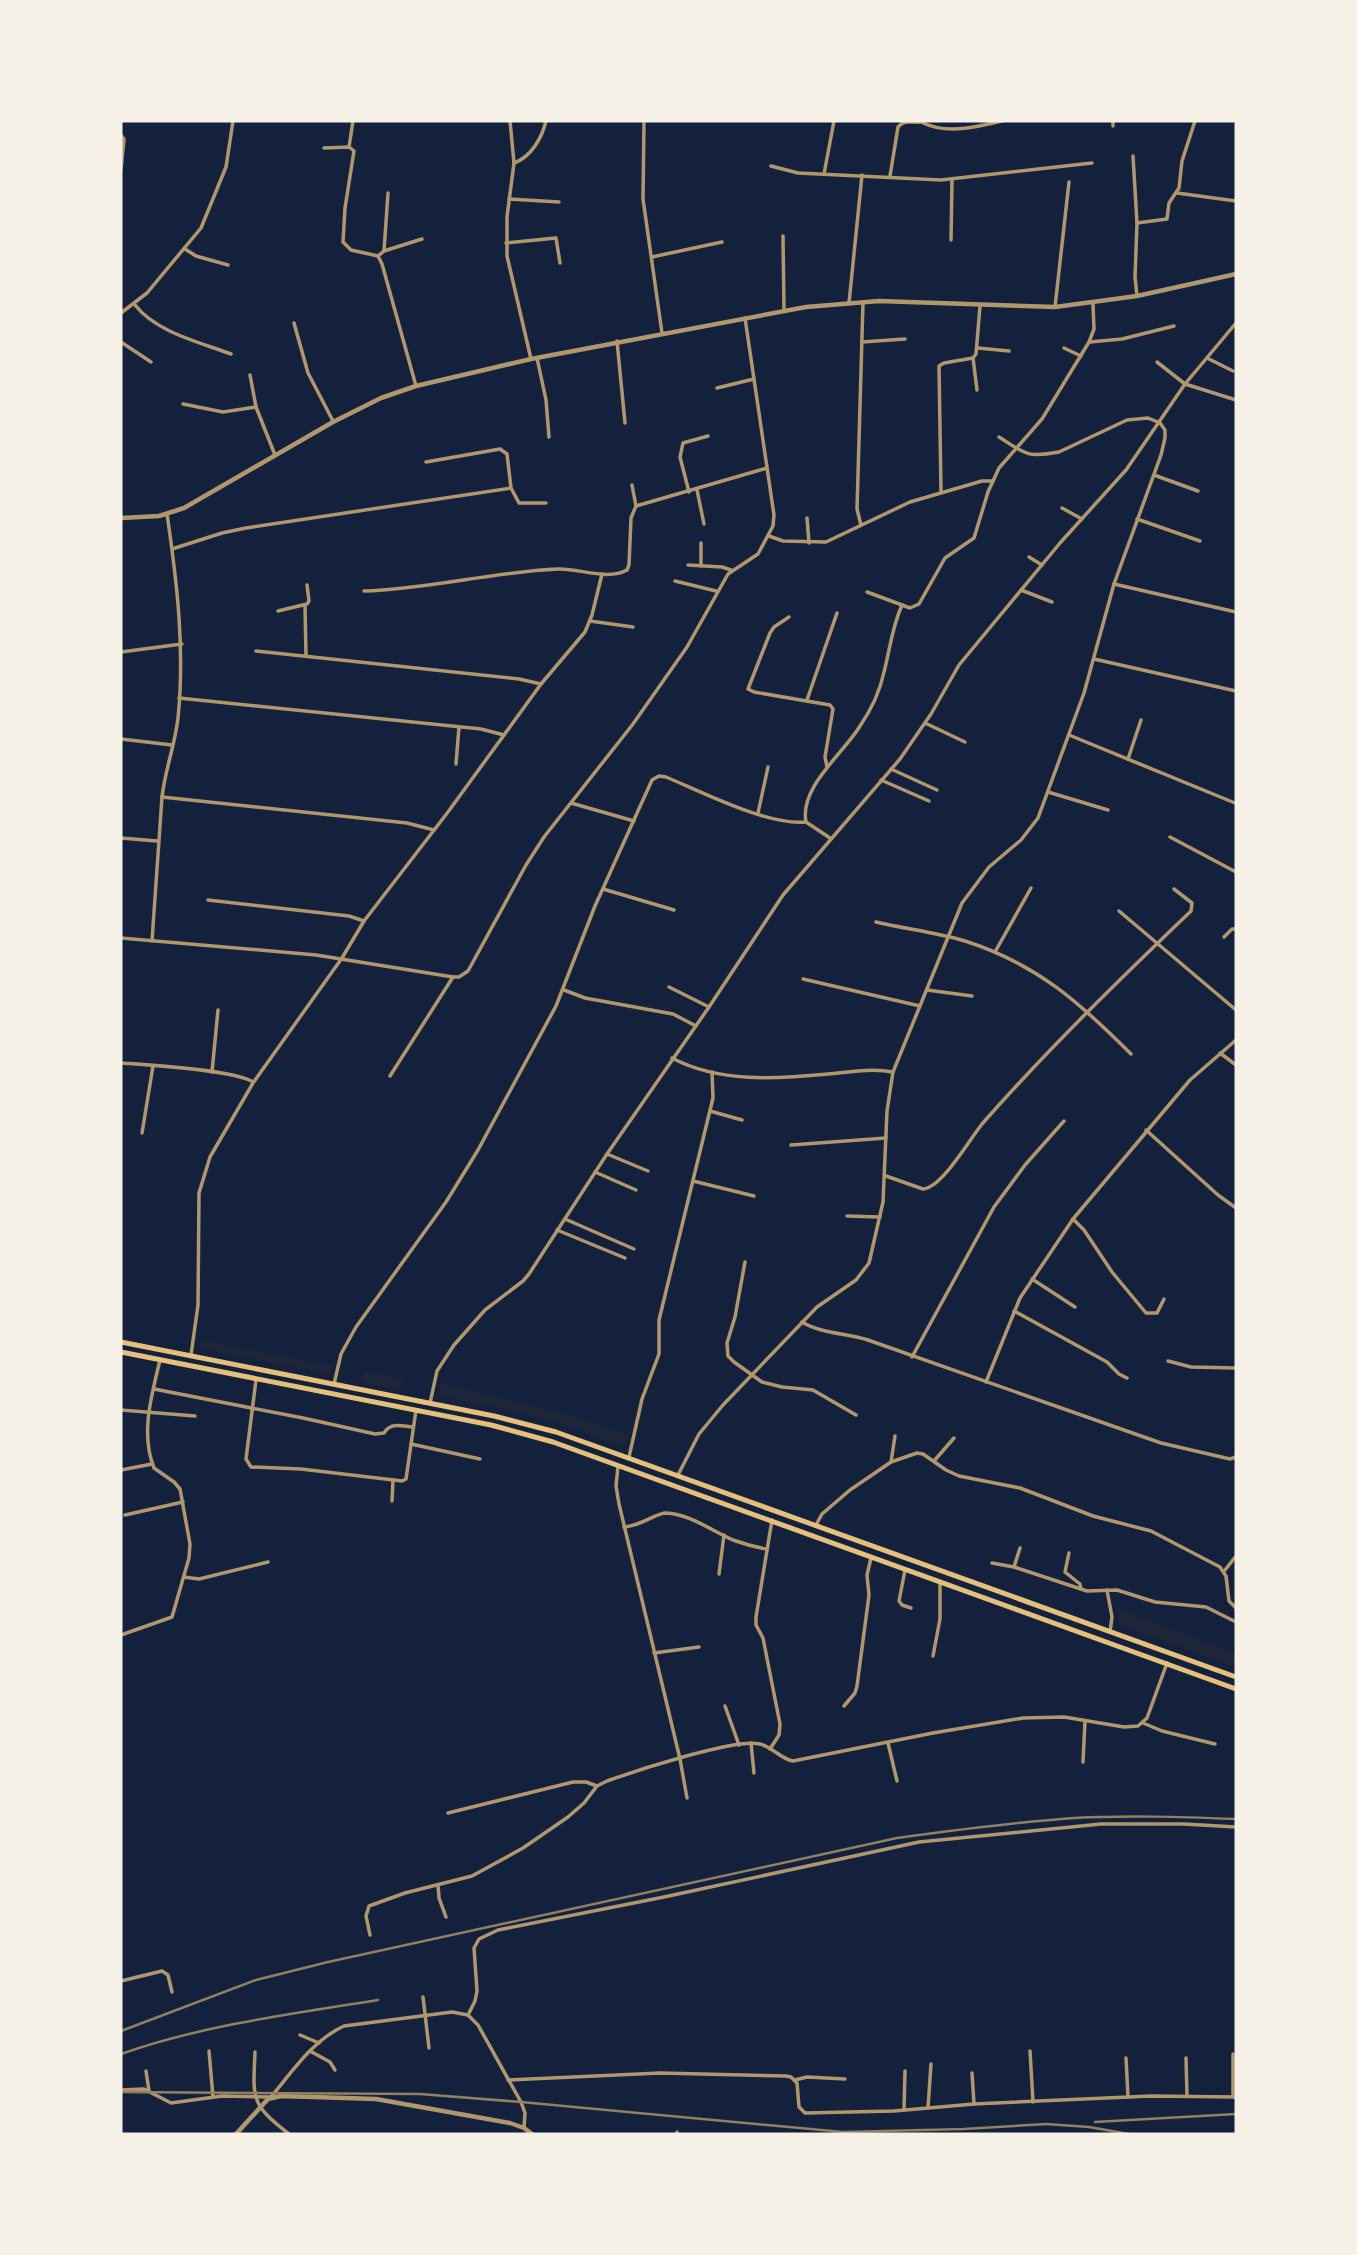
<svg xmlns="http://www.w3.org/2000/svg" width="1357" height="2255" font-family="Roboto,sans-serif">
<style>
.green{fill:#1d2539}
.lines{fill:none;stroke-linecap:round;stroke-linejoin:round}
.minor{stroke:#b1986c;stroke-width:3.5}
.tertiary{stroke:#b1986c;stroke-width:4.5}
.trunk{stroke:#e5c07b;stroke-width:5}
.rail{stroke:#918062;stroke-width:2.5}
</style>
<rect width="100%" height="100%" fill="#14213d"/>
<g class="green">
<path d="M199,1340l134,26 -3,8 -129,-25z"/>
<path d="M363,1372l41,7 -4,10 -37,-7z"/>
<path d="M439,1383l120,29 71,24 -6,11 -69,-25 -38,-10 -78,-16z"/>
<path d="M1116,1608l120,45v15l-116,-43z"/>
</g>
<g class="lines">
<g class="minor">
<path d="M510,121l4,42 -7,54v39l24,103"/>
<path d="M644,121l-1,78 19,134"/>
<path d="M1113,121v5"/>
<path d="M921,122c26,13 54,5 81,-1"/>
<path d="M121,135l3,4 -3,30"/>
<path d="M349,147l4,-26"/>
<path d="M324,148l25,-1 5,4 -9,57 -2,34 8,8 27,6 4,8 34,122"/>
<path d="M1133,156l4,67 -2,54 2,19"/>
<path d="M514,163c17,-6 28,-25 32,-42"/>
<path d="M771,166l27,7 143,7 151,-17"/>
<path d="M824,174l10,-53"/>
<path d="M890,176l8,-49c7,-8 13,-4 23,-5"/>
<path d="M1177,193l59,8"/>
<path d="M509,199l50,3"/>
<path d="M1137,223l30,-4 2,-16 10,-15 3,-27 13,-40"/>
<path d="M783,236l1,74"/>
<path d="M951,240l1,-60"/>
<path d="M506,243l50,-5 4,25"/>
<path d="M185,249l11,7 32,9"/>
<path d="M384,251l4,-58"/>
<path d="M378,256l6,-5 38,-12"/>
<path d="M652,257l70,-15"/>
<path d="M849,303l13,-128"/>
<path d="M135,305c21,27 64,37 96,49"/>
<path d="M1055,307l14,-125"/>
<path d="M121,313l26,-20 54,-65 25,-61 7,-46"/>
<path d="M294,323l14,50 25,48"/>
<path d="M617,341l8,82"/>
<path d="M121,342l30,20"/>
<path d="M862,342l43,-3"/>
<path d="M1090,342l32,-3 52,-13"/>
<path d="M978,348l31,3"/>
<path d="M1064,348l17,8"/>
<path d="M537,358l9,42 3,37"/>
<path d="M973,358l4,32"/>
<path d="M1207,358l26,13"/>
<path d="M1157,362l28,22 51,16"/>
<path d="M250,375l6,32"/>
<path d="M717,388l37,-9"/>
<path d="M183,404l40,8 33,-5 19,48"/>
<path d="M1154,475l44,16"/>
<path d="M632,485l4,21"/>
<path d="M511,488l8,15h27"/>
<path d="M697,490l7,34"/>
<path d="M689,492l-9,-35 3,-14 25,-7"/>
<path d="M941,492l-2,-126 5,-3 29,-5 3,-4 4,-48"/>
<path d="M1062,508l20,11"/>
<path d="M807,518l2,25"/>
<path d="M1137,519l63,22"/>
<path d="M861,525l-4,-16 6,-207"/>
<path d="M769,536l14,5 43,1 84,-40 72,-21h9"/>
<path d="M701,543v23"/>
<path d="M172,549l50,-16 24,-5 265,-40 -4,-34 -7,-5 -74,13"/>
<path d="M1029,557l13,8"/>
<path d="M688,565l34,2 9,3"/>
<path d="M675,581l41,10"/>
<path d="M1114,584l122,28"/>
<path d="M1021,590l31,12"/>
<path d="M364,591c65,-2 128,-19 194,-22 21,-1 49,12 69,1l2,-5 2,-47 5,-12 131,-38"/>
<path d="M867,592l35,13"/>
<path d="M305,605l1,51"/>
<path d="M278,611l29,-7 2,-3 -2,-16"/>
<path d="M789,617l-15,10 -4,6 -22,56 6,3 76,13 3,4 -8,48 2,10"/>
<path d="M590,621l43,6"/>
<path d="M256,651l263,28 22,5"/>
<path d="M121,652l61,-8"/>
<path d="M1094,659l142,32"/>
<path d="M179,698l302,31 23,6"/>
<path d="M807,700l30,-87"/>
<path d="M925,723l40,19"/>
<path d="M1069,735l166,68"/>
<path d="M121,739l51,6"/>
<path d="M1128,759l13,-39"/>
<path d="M456,764l3,-37"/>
<path d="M891,769l46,21"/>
<path d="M881,780l48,21"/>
<path d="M1048,792l60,18"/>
<path d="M162,797l245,26 27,7"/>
<path d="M571,803l63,18"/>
<path d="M758,813l10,-46"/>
<path d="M1170,837l66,35"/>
<path d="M121,838l36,3"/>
<path d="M830,838l-24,-16c-7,-35 38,-69 54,-96 11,-16 20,-35 24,-54 6,-23 8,-45 18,-67l8,3 9,-4 26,-46 29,-20 14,-46 11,-24 43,-49 47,-77 5,-13 -1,-25"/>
<path d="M603,889l71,21"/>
<path d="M208,900l141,16 15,5"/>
<path d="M1119,911l117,99"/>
<path d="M876,922c29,7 60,10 89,19 72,23 114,61 166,113"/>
<path d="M1224,937l8,-8h4"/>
<path d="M121,938l195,17 137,22"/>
<path d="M152,941l10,-144c3,-27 13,-52 16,-79 7,-69 -1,-136 -11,-204"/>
<path d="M995,952l36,-64"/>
<path d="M803,979l117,27"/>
<path d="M669,987l40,20"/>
<path d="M564,990l21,8 88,16 23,12"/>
<path d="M927,990l45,6"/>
<path d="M1220,1053l16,12"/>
<path d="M672,1058c47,25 105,21 156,16 21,-2 44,-6 65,-2"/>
<path d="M121,1063c27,2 113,7 132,19"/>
<path d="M212,1072l6,-62"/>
<path d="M390,1076l63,-99h6l9,-6 58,-106 18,-28 89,-113 54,-77 41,-73 30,-20 15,-28 1,-11 -29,-197"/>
<path d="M710,1111l32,9"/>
<path d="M1146,1130l72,65 18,13"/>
<path d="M142,1133l11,-67"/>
<path d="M791,1145l95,-7"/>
<path d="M607,1154l41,17"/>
<path d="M595,1172l41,18"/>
<path d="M886,1176l37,13c18,0 47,-50 59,-65 66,-75 137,-144 209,-213l1,-8 -18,-14"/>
<path d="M693,1181l61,15"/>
<path d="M847,1216l33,1"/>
<path d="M565,1219l69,30"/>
<path d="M1073,1219l11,11 28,42 34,41h11l7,-14"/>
<path d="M557,1230l68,28"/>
<path d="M745,1262l-10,55 -8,26 1,13 6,6 28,20 20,5 31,3 43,25"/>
<path d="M1032,1279l43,28"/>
<path d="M1014,1311l93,51 12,12 8,4"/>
<path d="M802,1322c20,12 45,11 66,18l293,103 69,16 6,-2"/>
<path d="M191,1355l7,-50 1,-112 11,-36 43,-74 89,-125 22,-37 84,-109 93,-128 44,-52 7,-17 10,-41"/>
<path d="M912,1357l82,-150 31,-42 39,-44"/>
<path d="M1168,1361l23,6 45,1"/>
<path d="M256,1380l-10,79 5,8 50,2 101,12 4,-2 10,-69"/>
<path d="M986,1382l34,-84 53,-79 117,-139 46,-40"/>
<path d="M334,1384l7,-30 15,-27 90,-125 32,-52 78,-144 39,-100 57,-126 7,-4 7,1c36,15 102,49 140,45"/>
<path d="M154,1389l149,29 72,16 9,-1c7,-11 17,-7 29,-6"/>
<path d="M430,1403l7,-32 17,-26 31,-35 38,-29 6,-7 78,-120 102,-147 74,-112 117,-136 31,-45 28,-49 101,-122 66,-73 59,-86 51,-61"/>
<path d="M121,1410l74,6"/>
<path d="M411,1444l69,15"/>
<path d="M629,1457l13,-58 17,-45v-34l54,-222 -1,-26"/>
<path d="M934,1461l20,-23"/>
<path d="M891,1462l4,-26"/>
<path d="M618,1466l-2,20 3,18 61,255 7,39"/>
<path d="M121,1470l31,-6"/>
<path d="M678,1475l21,-41 24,-29 94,-98 39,-27 13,-17 14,-61 4,-91 6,-39 69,-169 27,-36 32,-27 17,-22 46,-125 30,-109 47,-129 4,-17v-8l-5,-7 -12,-5 -21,2 -68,32c-33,6 -33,2 -60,-15"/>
<path d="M392,1501l1,-21"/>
<path d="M125,1515l58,-13"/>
<path d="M816,1525l6,-11 28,-24 41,-28 26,-9 6,1 23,16 13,6 61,12 73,28 58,15 69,36 6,9 3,25 7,7"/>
<path d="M624,1527c17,-1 32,-14 42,-14 24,1 46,18 67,27 11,4 22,7 33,9"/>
<path d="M1069,1553l-4,19 15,12 1,5"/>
<path d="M992,1563l22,4 73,24 30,-1 38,12 51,5 30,15"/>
<path d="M1014,1567l6,-19"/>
<path d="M905,1570l-6,31 3,4 9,3"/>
<path d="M1225,1570l11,-14"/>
<path d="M719,1574l5,-39"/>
<path d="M184,1577l15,2 69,-17"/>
<path d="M1107,1590l5,27 -2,15"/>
<path d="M121,1635l51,-18 17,-59 1,-14 -10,-55 -6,-7 -20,-14c-14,-35 -2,-74 6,-108"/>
<path d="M654,1653l45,-6"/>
<path d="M933,1656l7,-37v-37"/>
<path d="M725,1706l14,39"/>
<path d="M844,1706l11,-13 2,-7 12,-91 -2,-20 4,-17"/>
<path d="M1143,1723l19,8 53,13"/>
<path d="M751,1743l3,30"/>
<path d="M888,1743l9,38"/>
<path d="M770,1749l9,-14 1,-11 -17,-86 -7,-13v-8l16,-97"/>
<path d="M1083,1762l2,-41"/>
<path d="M448,1813l125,-31h13l11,4"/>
<path d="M438,1885l1,13 7,19"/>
<path d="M370,1935l-4,-19 3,-10 36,-13 67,-17 51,-28 45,-31 16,-14 13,-17 10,-5c28,-10 128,-43 153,-37 13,3 19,14 33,17l140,-28 90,-15 41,-1 60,10 14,-1 9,-8 20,-55"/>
<path d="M121,1981l41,-10 6,4 4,17"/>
<path d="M423,1997l6,51"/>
<path d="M468,2015l7,-14 2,-10 -3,-43 5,-9 19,-9 166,-33 255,-55 182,-18h83l52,3"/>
<path d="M468,2015l10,10 43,77 4,11 -1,15"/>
<path d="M300,2035l19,8"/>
<path d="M209,2051l4,46"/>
<path d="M310,2051l20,11 5,8"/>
<path d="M1030,2051l3,51"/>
<path d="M255,2052c-2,46 -5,52 34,82"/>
<path d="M1126,2058l2,39"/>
<path d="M1186,2058l1,38"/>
<path d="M146,2071l3,20"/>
<path d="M972,2073l2,31"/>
<path d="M508,2080l152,-7 126,3 5,1 6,6 2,24 6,6 89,-2 80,-7 177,-8 85,1"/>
<path d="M795,2080l12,-3 38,2"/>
<path d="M121,2090l23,-1 27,14 51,-7 49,1c21,-25 42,-57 73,-71l108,-14 16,3"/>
<path d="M1233,2097v-43"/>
<path d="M928,2108l3,-44"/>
<path d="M904,2110l1,-39"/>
<path d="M677,2132v2"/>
</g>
<g class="tertiary">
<path d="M121,518l38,-2 25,-8 149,-86 48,-24 35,-12 115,-27 275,-52 73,-6 176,6 82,-11 99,-22"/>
<path d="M236,2134l32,-35 13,-3 95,3 134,24 14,5 8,6"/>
</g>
<g class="trunk">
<path d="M121,1342l373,74 62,16 680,245"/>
<path d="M121,1352l370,73 62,17 683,247"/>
</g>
<g class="rail">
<path d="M121,2031l135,-51 72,-18 569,-124c59,-8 118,-16 177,-20 54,-3 108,-1 162,1"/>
<path d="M121,2054c82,-29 171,-40 257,-54"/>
<path d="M121,2092l299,2 101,8 322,30 121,-3 82,-5 43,3 40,7"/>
<path d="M1095,2122l141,-8"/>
</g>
</g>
<rect width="1357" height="2255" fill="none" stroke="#f6f1e7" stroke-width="245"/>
</svg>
